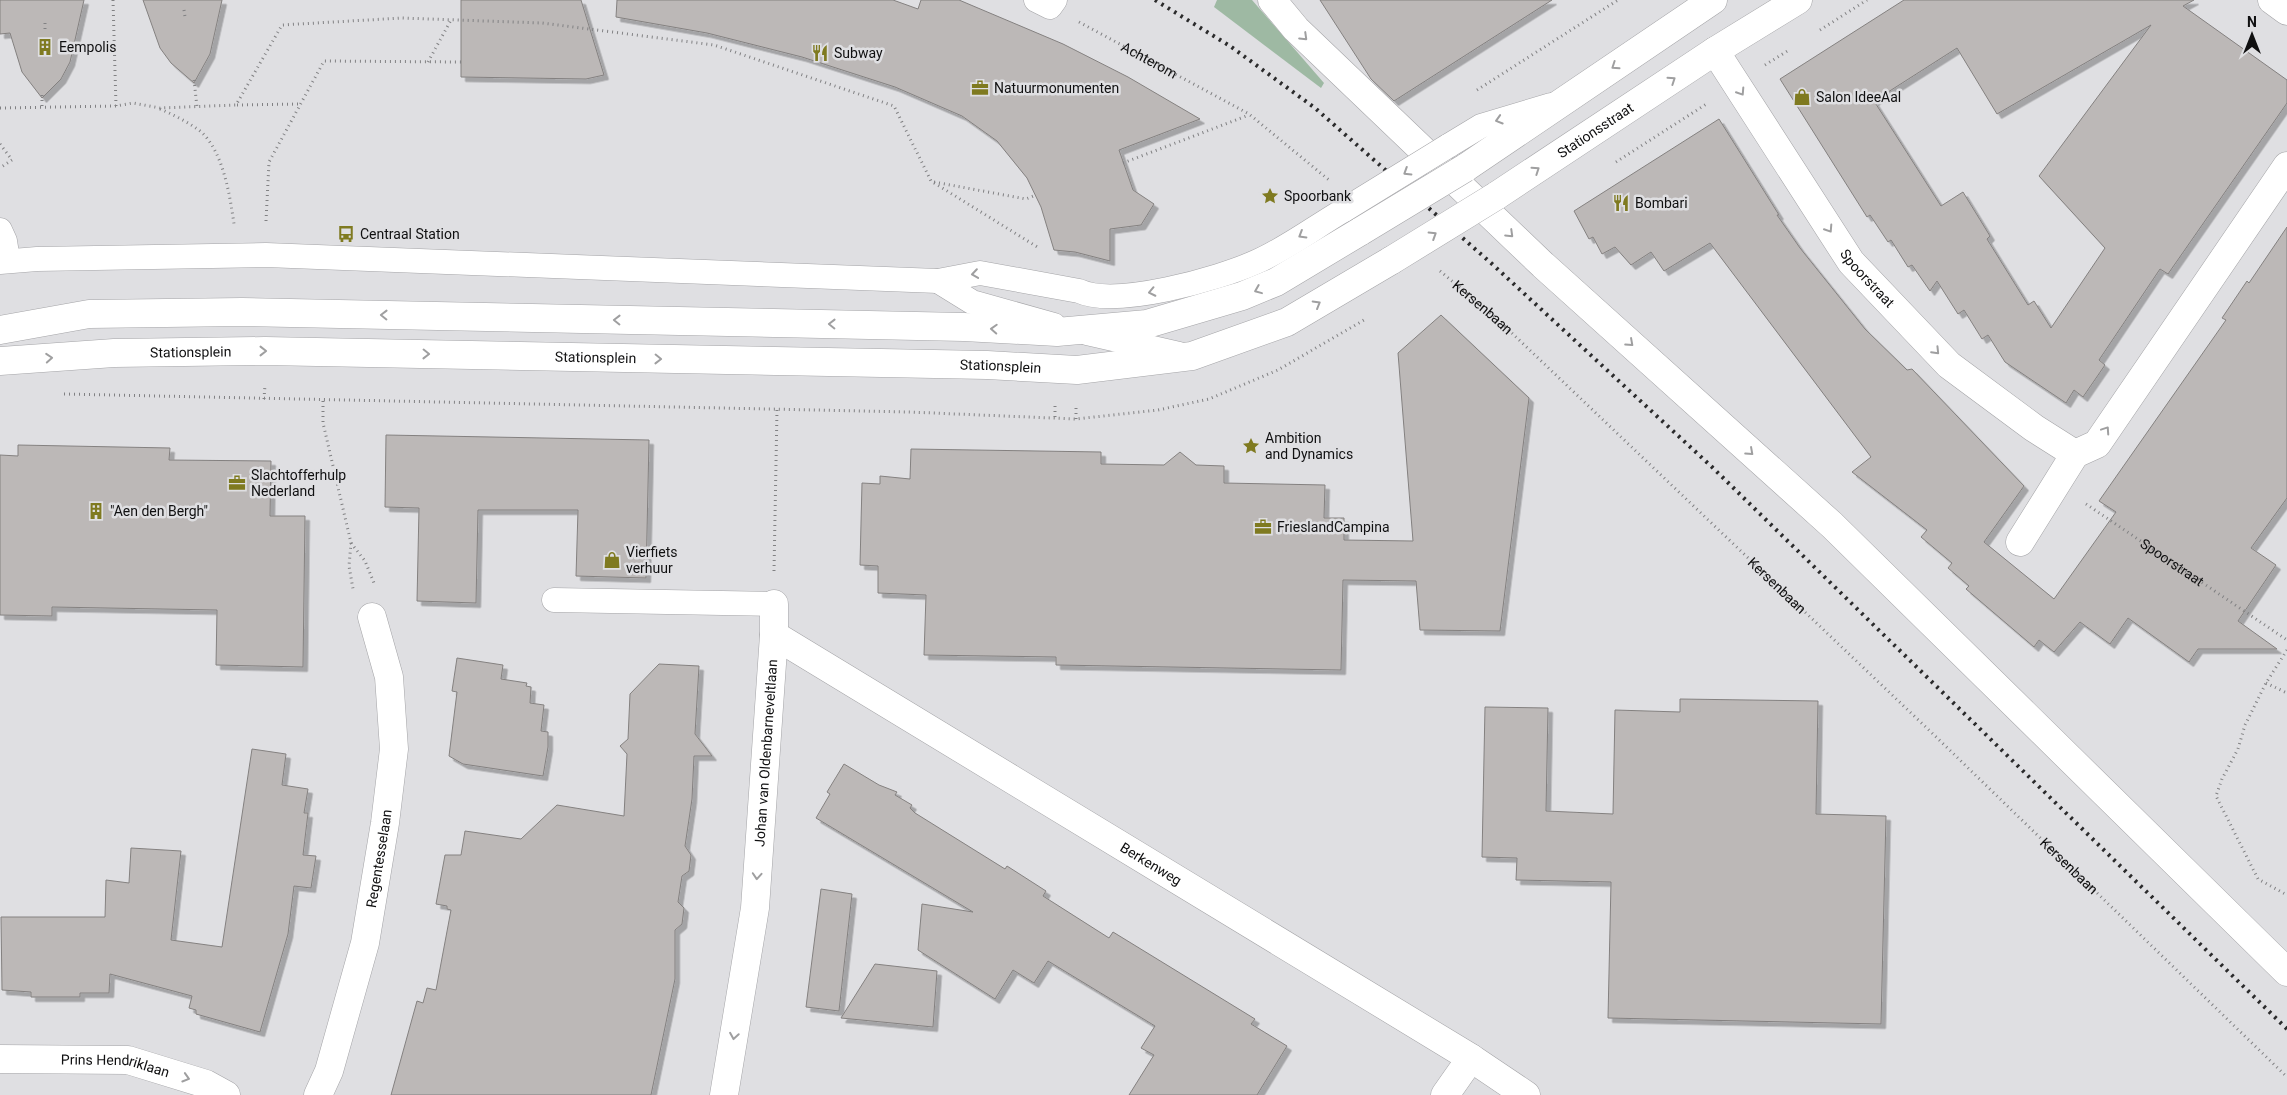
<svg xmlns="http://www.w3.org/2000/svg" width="2287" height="1095" font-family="Roboto,sans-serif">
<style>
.green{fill:#9eb9a3}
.building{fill:#bcb8b7;stroke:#848180;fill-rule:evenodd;filter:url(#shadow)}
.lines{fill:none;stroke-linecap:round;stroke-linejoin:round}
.lane-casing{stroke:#a4a4a7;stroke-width:25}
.street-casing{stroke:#a4a4a7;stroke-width:29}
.secondary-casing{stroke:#a4a4a7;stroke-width:29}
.path{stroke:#818183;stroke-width:3;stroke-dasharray:1 4;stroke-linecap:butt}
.lane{stroke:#fff;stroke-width:24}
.street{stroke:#fff;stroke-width:28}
.secondary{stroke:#fff;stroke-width:28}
.rail{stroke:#2a2a2b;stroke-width:4;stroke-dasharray:2.5 5;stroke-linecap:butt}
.lane-bridge-casing{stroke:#a4a4a7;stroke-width:25;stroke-linecap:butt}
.secondary-bridge-casing{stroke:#a4a4a7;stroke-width:29;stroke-linecap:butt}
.lane-bridge{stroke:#fff;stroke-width:24}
.secondary-bridge{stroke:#fff;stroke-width:28}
.oneway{stroke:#9f9fa0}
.labels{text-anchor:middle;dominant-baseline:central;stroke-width:5;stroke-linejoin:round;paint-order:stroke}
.poi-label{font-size:14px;fill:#101011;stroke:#dfdfe2;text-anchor:start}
.street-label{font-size:14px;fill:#101011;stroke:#dfdfe2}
</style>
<defs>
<filter id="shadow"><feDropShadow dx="4.5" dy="4.5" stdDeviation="0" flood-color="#0004"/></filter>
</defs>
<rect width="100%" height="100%" fill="#dfdfe2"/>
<path class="green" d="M1217,0h35l72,83 -3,5 -107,-81z"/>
<g class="building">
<path d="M0,0h84l-14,62 -9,17 -19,19 -20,-26 -12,-39 -10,1z"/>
<path d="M143,0h79l-12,54 -16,29 -23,-20 -11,-15z"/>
<path d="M461,0h120l23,75 -18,4 -125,-2z"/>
<path d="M617,0h276l25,9 3,-9h38l104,44 65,33 72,42 -81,31 14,40 21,14 -13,21 -31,4v32l-35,-9 -21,-2 -13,-43 -14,-29 -30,-37 -35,-25 -67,-29 -93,-30 -95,-24 -91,-16z"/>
<path d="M1320,0h232l-158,101 -23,-22z"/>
<path d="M1904,0h290l-11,6 104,74v23l-119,171 -8,-5 -61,91 6,5 -22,32 -9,-7 -8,13 -61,-41 -17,-27 -6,4 -18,-29 -6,4 -21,-33 -7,10 -18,-26 -4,2 -17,-27 -3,2 -18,-27 -3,2 -87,-138zM2151,25l-112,151 66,72 -54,80 -17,-27 -6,4 -41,-66 3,-3 -27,-44 -22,14 -67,-105 83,-53 40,66z"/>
<path d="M1719,119l60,96h-2l23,33 65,81 42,41 5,-1 112,117 -40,56 70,57 62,-87 -17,-11 127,-181 -4,-2 25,-37 2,2 38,-56v271l-36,50 25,17 -38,56 39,28h-79l-9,13 -61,-44 -18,26 -30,-22 -26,30 -15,-12 -5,7 -68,-58 3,-3 -21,-18 4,-5 -31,-26 6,-7 -75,-58 19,-15 -161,-214 -46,28 -13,-19 -20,13 -16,-18 -13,7 -9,-17 -4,2 -15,-28z"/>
<path d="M1441,315l88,83 -29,233 -80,-1 -4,-49 -73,-1 -2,90 -285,-5v-8l-132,-2 2,-60 -48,-2v-27l-18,-1 2,-82 18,1v-8l30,3 1,-30 190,3v12l63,1 16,-13 16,13 28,1v17l101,2 -1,33h20v22l69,1 -15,-188z"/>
<path d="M386,435l263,5 -3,138 -70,-2 2,-66h-100l-2,93 -59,-2 2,-93 -34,-1z"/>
<path d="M18,445l152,3 -1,12 102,1 -1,55h35l-2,151 -87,-2 1,-55 -165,-3v9l-52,-1v-160l18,1z"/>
<path d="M457,658l46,7 -2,14 26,4 -1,3 5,1 -1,16 14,2 -3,26 7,1v15l-5,29 -80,-12 -14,-8 8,-64 -5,-1z"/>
<path d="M659,664l40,2 -4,68 17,22h-18l-2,43 -7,47 6,9 -2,16 -7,5 -4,26 6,6 -2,16 -7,6v49l-24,116h-260l26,-94 6,2 4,-15 9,2 15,-80 -4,-1v-3l-11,-2 9,-49h16l4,-24 56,8 36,-34 67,11 3,-62 -7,-8 8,-7 2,-45z"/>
<path d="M1680,699l138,2 -2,113 70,2 -5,208 -273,-6 3,-136 -95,-2 1,-22 -35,-1 3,-150 63,1 -2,103 67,3 2,-104 65,2z"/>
<path d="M252,749l34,5 -4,31 26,4 -4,24h4l-5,42 13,1 -5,32 -17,-2 -6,48 -28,98 -64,-18v-4l-7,-2 3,-12 -82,-22 -1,19h-29v4h-49v-5l-29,-2 -1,-73h104l1,-37 23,3 2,-35 50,3 -10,89 51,7z"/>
<path d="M844,764l35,21 18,7 -2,3 17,10 -2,3 5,5 90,56 2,-3 39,25 -3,5 66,42 4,-6 142,87 -4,5 36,22 -30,49h-128l25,-40 -13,-7 14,-22 -107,-65 -14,22 -21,-13 -18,29 -77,-49 4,-46 51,8 -157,-94 14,-24 -3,-2z"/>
<path d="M821,889l31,5 -13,117 -33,-4z"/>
<path d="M875,964l62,7 -4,56 -92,-9z"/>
</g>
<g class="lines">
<g class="lane-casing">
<g id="lane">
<path d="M1036,0l14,7 5,-7"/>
<path d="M1448,146l33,-20 70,-21"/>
<path d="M0,230l5,11 3,19"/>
<path d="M0,262l37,-3 229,-4 672,26 42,-8 99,18c37,17 139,-12 177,-29 30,-13 59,-35 88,-52"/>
<path d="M938,281l34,21 82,23"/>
<path d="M1087,333l92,21"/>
<path d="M554,600l220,4"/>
</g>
</g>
<g class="street-casing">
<g id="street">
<path id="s4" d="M1715,51l136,211 98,103 85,63 41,26 22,-10 190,-278"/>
<path d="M2020,542l55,-88"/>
<path id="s5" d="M774,635l697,423 55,37"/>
<path id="s6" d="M0,1059l128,1 78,24 20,11"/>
<path id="s7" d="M318,1095l11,-24 36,-128 20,-120 9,-74 -5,-72 -17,-60"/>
<path id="s8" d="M724,1095l31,-187 19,-273v-31"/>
<path d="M1445,1095l26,-37"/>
</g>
</g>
<g class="secondary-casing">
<g id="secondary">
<path d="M1272,0l24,29 247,236 289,260 455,447"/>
<path d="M2272,0l15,11"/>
<path d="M1465,168l248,-168"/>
<path id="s9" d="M1496,196l219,-145 83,-51"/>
<path d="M0,330l89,-16 153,-2 722,15 93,5 90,-8 95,-28 34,-14 85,-51"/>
<path id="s10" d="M0,361l114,-8 151,-2 722,14 90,5 115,-14 95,-34 105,-62"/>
</g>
</g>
<g class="path">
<path d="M113,0l3,106"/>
<path d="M184,10l1,7"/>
<path id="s1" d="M1079,22l170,92 80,66"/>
<path d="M45,29v-10"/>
<path d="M1820,30l47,-30"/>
<path d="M428,62l23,-42"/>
<path d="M1765,65l24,-15"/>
<path d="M194,80l3,27"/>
<path d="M1477,90l141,-90"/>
<path d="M42,95v13"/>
<path d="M237,105l63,-1"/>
<path d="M0,108l116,-2 17,-3 27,5 76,-3 46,-80 120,-7 140,5 172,22 180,61 37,75 108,67"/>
<path d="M160,109c14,6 28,13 40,22 23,19 30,65 34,93"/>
<path d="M0,144l12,16 -12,8"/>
<path d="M1616,162l92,-59"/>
<path d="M1123,163l126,-48"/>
<path d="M934,182l92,17 10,-4"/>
<path d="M266,221l3,-59 55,-101 137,1"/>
<path id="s2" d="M1440,271l55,46 436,415 356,345"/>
<path d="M64,394l845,18 167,7 82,-9 51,-11 69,-29 86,-50"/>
<path d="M264,399l1,-14"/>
<path d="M323,401v22l28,120 -2,23 4,23"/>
<path d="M1055,417v-13"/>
<path d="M1076,419v-15"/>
<path id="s3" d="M2086,504l201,136"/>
<path d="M351,543l14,18 9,22"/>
<path d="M774,571l3,-162"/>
<path d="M2287,650l-21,33 -21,42 -7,24 -16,30 -6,17 42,83 29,16"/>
<path d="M2266,683l21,10"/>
</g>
<use href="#lane" class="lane"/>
<use href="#street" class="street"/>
<use href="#secondary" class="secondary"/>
<path class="rail" d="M1155,0l75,46 85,62 176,155 221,204 575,562"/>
<g class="lane-bridge-casing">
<path id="lane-bridge" d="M1344,210l104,-64"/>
</g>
<g class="secondary-bridge-casing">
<g id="secondary-bridge">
<path d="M1361,231l104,-63"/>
<path d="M1392,260l104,-64"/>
</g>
</g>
<use href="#lane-bridge" class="lane-bridge"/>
<use href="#secondary-bridge" class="secondary-bridge"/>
</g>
<defs><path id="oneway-chevron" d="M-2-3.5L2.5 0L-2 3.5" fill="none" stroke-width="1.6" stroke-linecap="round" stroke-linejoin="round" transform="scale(1.25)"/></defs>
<g class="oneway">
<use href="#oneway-chevron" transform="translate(1304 37) rotate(44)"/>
<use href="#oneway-chevron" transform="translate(1615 66) rotate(146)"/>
<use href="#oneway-chevron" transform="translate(1672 80) rotate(-34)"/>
<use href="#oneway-chevron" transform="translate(1741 92) rotate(57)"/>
<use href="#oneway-chevron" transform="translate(1499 120) rotate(163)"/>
<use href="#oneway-chevron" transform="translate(1536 170) rotate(-34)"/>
<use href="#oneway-chevron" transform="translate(1407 172) rotate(148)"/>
<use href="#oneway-chevron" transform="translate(1829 229) rotate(57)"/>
<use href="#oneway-chevron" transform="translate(1510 234) rotate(44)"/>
<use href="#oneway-chevron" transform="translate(1302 235) rotate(149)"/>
<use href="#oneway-chevron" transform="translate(1433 235) rotate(-32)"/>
<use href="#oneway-chevron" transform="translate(975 274) rotate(172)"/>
<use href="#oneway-chevron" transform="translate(1258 290) rotate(158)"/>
<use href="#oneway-chevron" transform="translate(1152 292) rotate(168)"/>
<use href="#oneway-chevron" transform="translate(1317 304) rotate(-30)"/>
<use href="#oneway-chevron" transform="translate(384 315) rotate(-179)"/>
<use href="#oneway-chevron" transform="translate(617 320) rotate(-179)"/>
<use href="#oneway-chevron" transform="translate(832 324) rotate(-179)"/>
<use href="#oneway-chevron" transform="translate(994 329) rotate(-177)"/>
<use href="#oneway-chevron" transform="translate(1630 343) rotate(42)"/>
<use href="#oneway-chevron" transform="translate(263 351)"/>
<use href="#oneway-chevron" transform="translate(1936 351) rotate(46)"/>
<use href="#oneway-chevron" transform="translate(426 354) rotate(1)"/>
<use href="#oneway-chevron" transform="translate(49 358) rotate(-4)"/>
<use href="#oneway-chevron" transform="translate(658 359) rotate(1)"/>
<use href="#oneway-chevron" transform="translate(2106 430) rotate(-56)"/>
<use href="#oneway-chevron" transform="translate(1750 452) rotate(42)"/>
<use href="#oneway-chevron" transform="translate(757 876) rotate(94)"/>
<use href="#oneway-chevron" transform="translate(734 1036) rotate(99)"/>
<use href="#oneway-chevron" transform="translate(186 1078) rotate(17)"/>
</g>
<defs>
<g id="building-bare" transform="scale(1.35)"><path d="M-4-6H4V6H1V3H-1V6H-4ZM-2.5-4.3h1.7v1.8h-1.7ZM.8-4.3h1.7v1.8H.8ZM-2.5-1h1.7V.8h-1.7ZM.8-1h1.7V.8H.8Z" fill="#7f7a20" stroke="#dfdfe2" stroke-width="2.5" paint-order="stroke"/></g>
<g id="restaurant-bare" transform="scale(1.35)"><path d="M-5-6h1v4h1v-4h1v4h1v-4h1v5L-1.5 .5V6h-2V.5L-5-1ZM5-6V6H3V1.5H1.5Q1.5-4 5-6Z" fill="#7f7a20" stroke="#dfdfe2" stroke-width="2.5" paint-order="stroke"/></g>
<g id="office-bare" transform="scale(1.35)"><path d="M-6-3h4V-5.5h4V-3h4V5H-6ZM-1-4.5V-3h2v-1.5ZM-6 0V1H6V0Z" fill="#7f7a20" stroke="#dfdfe2" stroke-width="2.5" paint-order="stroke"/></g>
<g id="shop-bare" transform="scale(1.35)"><path d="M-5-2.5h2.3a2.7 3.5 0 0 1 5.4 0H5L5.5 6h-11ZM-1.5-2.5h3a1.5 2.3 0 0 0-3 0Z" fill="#7f7a20" stroke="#dfdfe2" stroke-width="2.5" paint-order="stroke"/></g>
<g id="sight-bare" transform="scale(1.35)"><path d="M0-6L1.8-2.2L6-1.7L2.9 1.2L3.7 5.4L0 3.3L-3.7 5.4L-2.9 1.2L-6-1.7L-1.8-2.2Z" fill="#7f7a20" stroke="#dfdfe2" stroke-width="2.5" paint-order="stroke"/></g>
<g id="bus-bare" transform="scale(1.35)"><path d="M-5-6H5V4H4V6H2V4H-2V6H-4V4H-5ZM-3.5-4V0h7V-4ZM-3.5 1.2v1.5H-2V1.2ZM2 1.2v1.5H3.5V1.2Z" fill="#7f7a20" stroke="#dfdfe2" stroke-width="2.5" paint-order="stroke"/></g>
</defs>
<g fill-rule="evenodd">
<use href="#building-bare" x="45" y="47"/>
<use href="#restaurant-bare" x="820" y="53"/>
<use href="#office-bare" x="980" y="88"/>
<use href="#shop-bare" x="1802" y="97"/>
<use href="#sight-bare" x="1270" y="196"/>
<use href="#restaurant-bare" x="1621" y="203"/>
<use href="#bus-bare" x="346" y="234"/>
<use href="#sight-bare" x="1251" y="446"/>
<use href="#office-bare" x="237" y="483"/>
<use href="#building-bare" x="96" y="511"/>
<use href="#office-bare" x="1263" y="527"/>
<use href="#shop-bare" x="612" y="560"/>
</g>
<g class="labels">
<g class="poi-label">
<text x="59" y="47">Eempolis</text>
<text x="834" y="53">Subway</text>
<text x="994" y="88">Natuurmonumenten</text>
<text x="1816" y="97">Salon IdeeAal</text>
<text x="1284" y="196">Spoorbank</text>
<text x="1635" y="203">Bombari</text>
<text x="360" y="234">Centraal Station</text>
<text x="1265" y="438">Ambition<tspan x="1265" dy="16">and Dynamics</tspan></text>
<text x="251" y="475">Slachtofferhulp<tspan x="251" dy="16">Nederland</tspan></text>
<text x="110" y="511">"Aen den Bergh"</text>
<text x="1277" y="527">FrieslandCampina</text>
<text x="626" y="552">Vierfiets<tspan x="626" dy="16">verhuur</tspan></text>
</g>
<g class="street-label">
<text stroke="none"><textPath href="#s1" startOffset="80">Achterom</textPath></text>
<text stroke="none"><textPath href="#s9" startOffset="119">Stationsstraat</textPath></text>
<text stroke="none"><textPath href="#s4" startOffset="274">Spoorstraat</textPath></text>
<text stroke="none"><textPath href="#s2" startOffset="56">Kersenbaan</textPath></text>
<text stroke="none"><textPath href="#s10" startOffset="191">Stationsplein</textPath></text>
<text stroke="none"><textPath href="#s10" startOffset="596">Stationsplein</textPath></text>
<text stroke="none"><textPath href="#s10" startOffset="1001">Stationsplein</textPath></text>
<text stroke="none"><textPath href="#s3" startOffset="104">Spoorstraat</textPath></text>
<text stroke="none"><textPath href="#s2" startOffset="461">Kersenbaan</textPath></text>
<text stroke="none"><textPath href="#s8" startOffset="345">Johan van Oldenbarneveltlaan</textPath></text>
<text stroke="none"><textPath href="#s7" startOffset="245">Regentesselaan</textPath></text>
<text stroke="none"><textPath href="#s5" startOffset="441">Berkenweg</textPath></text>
<text stroke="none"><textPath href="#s2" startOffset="866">Kersenbaan</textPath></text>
<text stroke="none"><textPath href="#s6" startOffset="116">Prins Hendriklaan</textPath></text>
</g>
</g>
<g transform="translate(2252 35)" stroke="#dfdfe2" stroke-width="4" paint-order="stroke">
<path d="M0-4L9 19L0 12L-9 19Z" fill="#101011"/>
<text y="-8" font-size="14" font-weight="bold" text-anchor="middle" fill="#101011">N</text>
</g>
</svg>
